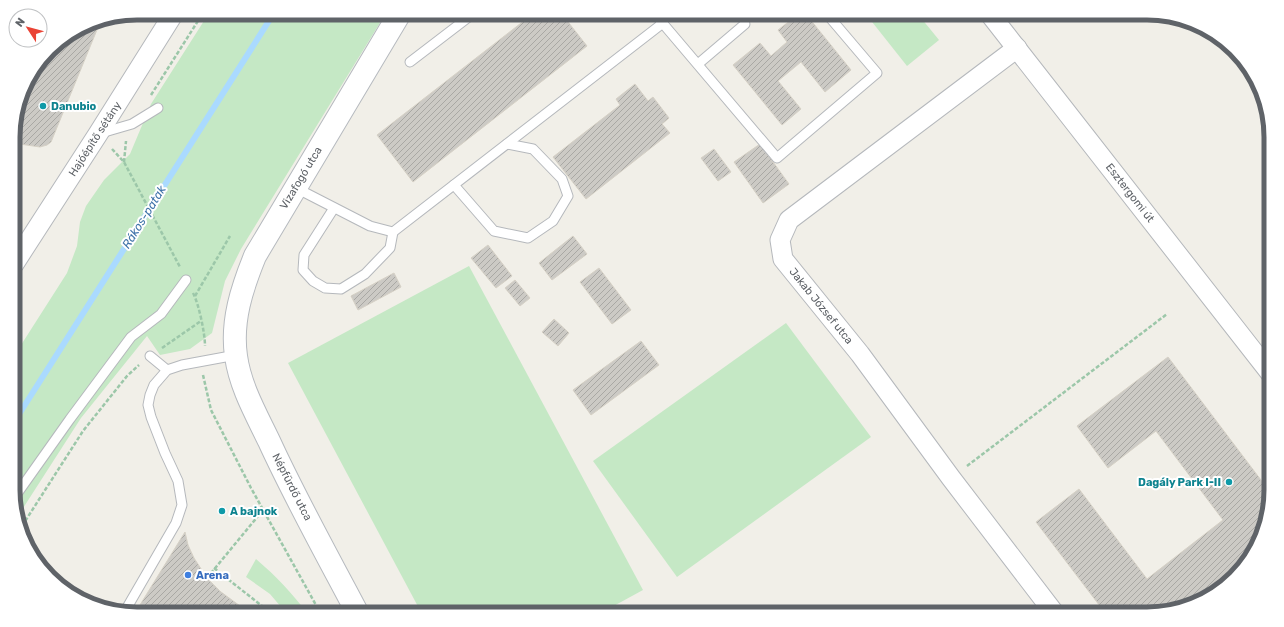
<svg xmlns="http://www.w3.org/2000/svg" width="1284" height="627" font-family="Rubik,sans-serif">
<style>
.green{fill:#c5e8c5}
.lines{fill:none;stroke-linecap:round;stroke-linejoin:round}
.stream{stroke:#aadaff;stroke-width:6}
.building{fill:url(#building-hatch);stroke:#d6d1c6}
.lane-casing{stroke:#b5b8bc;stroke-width:11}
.street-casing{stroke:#b5b8bc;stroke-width:21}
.secondary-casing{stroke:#b6babf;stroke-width:24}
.path{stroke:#9cc7a9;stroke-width:2.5;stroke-dasharray:4 2;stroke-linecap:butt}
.lane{stroke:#fff;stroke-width:9}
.street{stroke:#fff;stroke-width:19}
.secondary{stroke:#fff;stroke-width:22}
.culture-dot{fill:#0f9aa8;stroke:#fff;stroke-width:1.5}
.shop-dot{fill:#3f7fe0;stroke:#fff;stroke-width:1.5}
.labels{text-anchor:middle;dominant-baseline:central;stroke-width:4;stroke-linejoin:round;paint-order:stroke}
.culture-label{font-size:11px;font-weight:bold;fill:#0d838f;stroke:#fff;text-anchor:start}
.street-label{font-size:11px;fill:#5f6368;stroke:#fff}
.shop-label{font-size:11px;font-weight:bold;fill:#366cbe;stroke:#fff;text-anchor:start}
.water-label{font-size:12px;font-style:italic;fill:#4174aa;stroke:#fff}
.rim{fill:none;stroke:#5f6368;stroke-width:5}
</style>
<defs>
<pattern id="building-hatch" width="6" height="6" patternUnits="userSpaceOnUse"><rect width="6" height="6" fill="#cccac5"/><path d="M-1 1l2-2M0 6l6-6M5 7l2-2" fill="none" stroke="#a9a8a4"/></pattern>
</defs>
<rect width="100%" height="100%" fill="#f1efe8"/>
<g class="green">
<path d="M209,13h177l-145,236 -16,32 -13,52 -22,16 -30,6 -13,-19 -66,82 -63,98 -4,-10v-150l53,-83 10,-27 3,-24 6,-16 18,-26 26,-26 21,-50z"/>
<path d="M865,13h52l22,27 -32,26z"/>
<path d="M469,266l174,324 -44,24h-177l-134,-251z"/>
<path d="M786,323l85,114 -194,140 -84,-116z"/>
<path d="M256,559c21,18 35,33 52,55h-21l-17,-20 -24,-17z"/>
</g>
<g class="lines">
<path class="stream" d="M14,422l260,-409"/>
</g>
<g class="building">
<path d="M534,13h27l26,33 -174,136 -36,-47z"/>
<path d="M800,13h5l46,57 -26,22 -24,-30 -23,19 23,28 -19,16 -49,-60 27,-22 11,13 16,-14 -9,-12z"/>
<path d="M101,20l-50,122 -4,3 -7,2 -27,-4v-14l13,-46 29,-39 35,-22z"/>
<path d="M635,84l13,17 5,-4 16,21 -7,6 8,9 -84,66 -33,-42 67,-52 -4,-6z"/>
<path d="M760,144l29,40 -26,19 -29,-41z"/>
<path d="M714,149l17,23 -13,9 -17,-23z"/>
<path d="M573,236l14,18 -35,26 -13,-17z"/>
<path d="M488,245l24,31 -16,12 -25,-30z"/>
<path d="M599,268l32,42 -19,14 -32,-42z"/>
<path d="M394,273l7,14 -43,23 -7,-14z"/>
<path d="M515,280l15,18 -10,8 -15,-18z"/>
<path d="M554,319l15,14 -11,13 -16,-14z"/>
<path d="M641,341l18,24 -68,50 -18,-25z"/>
<path d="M1168,357l102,135 -12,52 -42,49 -61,21h-49l-70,-92 43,-33 68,90 76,-59 -67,-89 -48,37 -31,-42z"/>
<path d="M185,532l3,13 6,13 13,20 14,14 30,22 -116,-1z"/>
</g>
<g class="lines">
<g class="lane-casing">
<g id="lane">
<path d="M654,13l123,145 100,-85 -51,-60"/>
<path d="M410,62l64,-49"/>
<path d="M698,64l47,-40"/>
<path d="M101,133l31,-9 26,-16"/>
<path d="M454,185l40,46 34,7 25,-17 15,-25 -6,-17 -29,-30 -26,-5"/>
<path d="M296,188l74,38 23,6 270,-209"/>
<path d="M334,208l-30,47 -1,15 10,11 12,7 16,1 24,-15 25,-26 3,-16"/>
<path d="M150,356l17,14"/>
<path d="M14,498l56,-79 61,-82 30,-23 25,-34"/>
<path d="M125,611l51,-88 6,-18 -4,-24 -13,-28 -14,-36 -3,-12 2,-10 4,-10 13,-15 15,-5 54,-10"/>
</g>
</g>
<g class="street-casing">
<g id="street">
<path d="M989,13l282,361"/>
<path d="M1017,48l-228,172 -9,20 3,19 77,95 91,124 104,136"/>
<path d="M14,264l84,-130 76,-121"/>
</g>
</g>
<g class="secondary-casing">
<path id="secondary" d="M358,614c-30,-57 -62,-114 -89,-173 -13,-27 -29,-55 -33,-85 -5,-35 6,-68 19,-100l145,-243"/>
</g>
<g class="path">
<path d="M151,95l52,-82"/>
<path d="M112,149l12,13 56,105"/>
<path d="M124,162l2,-21"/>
<path d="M193,293c6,11 12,41 12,53"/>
<path d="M195,296l35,-60"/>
<path d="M162,348l39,-27"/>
<path d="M203,375l8,35 40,78 70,126"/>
<path d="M967,466l200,-152"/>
<path d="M22,526l61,-95 44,-55 12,-11"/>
<path d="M214,568l58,46"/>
<path d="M207,578l56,-68"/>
</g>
<use href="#lane" class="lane"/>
<use href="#street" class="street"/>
<use href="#secondary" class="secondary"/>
</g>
<g class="culture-dot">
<circle cx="43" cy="106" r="4"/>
<circle cx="1229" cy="482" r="4"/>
<circle cx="222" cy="511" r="4"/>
</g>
<circle class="shop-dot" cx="188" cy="575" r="4"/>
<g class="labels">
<g class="culture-label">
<text x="51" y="106">Danubio</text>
<text x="1221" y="482" text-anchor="end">Dagály Park I-II</text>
<text x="230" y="511">A bajnok</text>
</g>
<g class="street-label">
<text transform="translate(95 139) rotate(-57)">Hajóépítő sétány</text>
<text transform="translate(301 178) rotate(-59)">Vizafogó utca</text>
<text transform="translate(1130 193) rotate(52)">Esztergomi út</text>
<text transform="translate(821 306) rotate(51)">Jakab József utca</text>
<text transform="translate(292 487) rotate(63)">Népfürdő utca</text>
</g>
<g class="shop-label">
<text x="196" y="575">Arena</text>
</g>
<g class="water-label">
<text transform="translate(144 217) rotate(-58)">Rákos-patak</text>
</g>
</g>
<path d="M0 0H1284V627H0ZM137 20H1147A117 117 0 0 1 1264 137V490A117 117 0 0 1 1147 607H137A117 117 0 0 1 20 490V137A117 117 0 0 1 137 20Z" fill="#fff" fill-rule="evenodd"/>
<path class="rim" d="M137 20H1147A117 117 0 0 1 1264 137V490A117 117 0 0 1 1147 607H137A117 117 0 0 1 20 490V137A117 117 0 0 1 137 20Z"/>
<g transform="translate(28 28) rotate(306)"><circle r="19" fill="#ffffff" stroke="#bfc1c3"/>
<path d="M0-3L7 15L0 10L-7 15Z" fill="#ea4335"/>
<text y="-6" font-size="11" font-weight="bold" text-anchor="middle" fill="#5f6368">N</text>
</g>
</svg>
